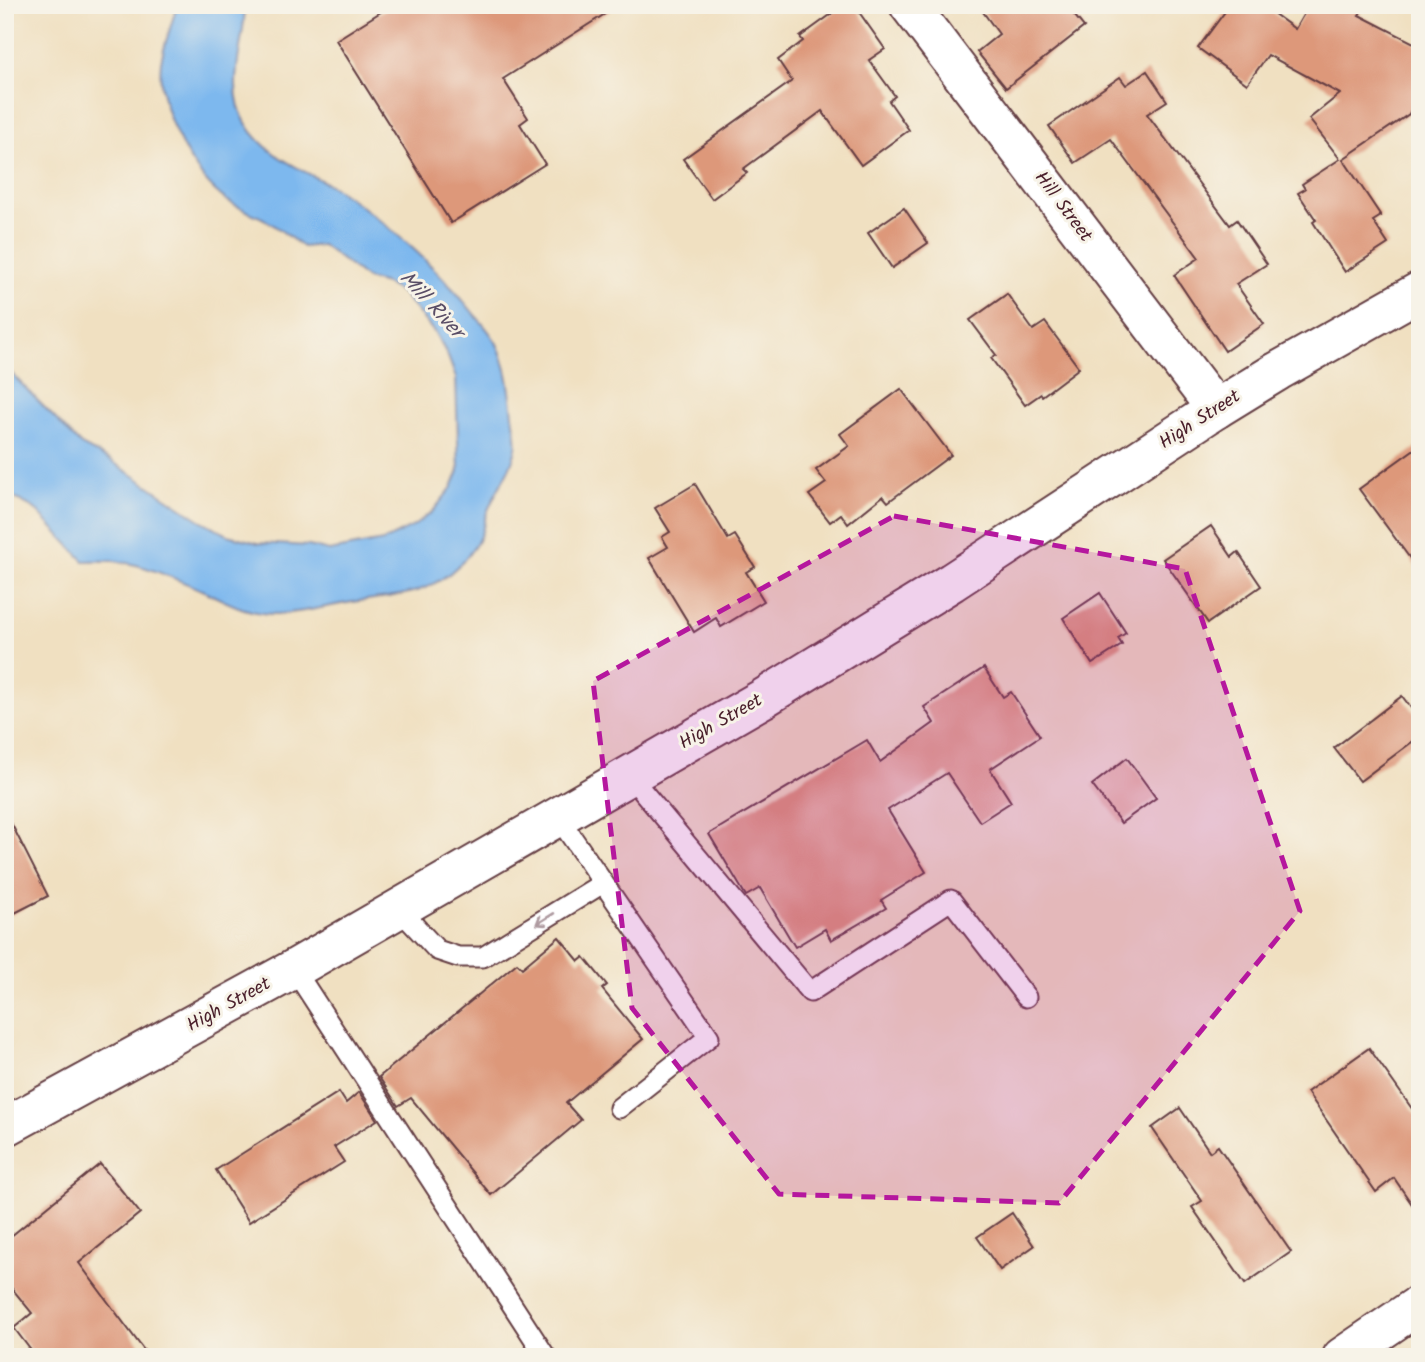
<svg xmlns="http://www.w3.org/2000/svg" width="1425" height="1362" font-family="Kalam,sans-serif">
<style>
.water{fill:#7db8ee;stroke:#646c8c;stroke-width:2}
.building{fill:#dd987a}
.lines{fill:none;stroke-linecap:round;stroke-linejoin:round}
.service-casing{stroke:#633c42;stroke-width:23}
.minor-casing{stroke:#633c42;stroke-width:42}
.tertiary-casing{stroke:#633c42;stroke-width:42}
.service{stroke:#fff;stroke-width:19}
.minor{stroke:#fff;stroke-width:38}
.tertiary{stroke:#fff;stroke-width:38}
.oneway{stroke:#ae9aa0}
.marked{fill:#b5179e;fill-opacity:0.2;stroke:#b5179e;stroke-width:5;stroke-dasharray:14 9;stroke-linejoin:round}
.labels{text-anchor:middle;dominant-baseline:central;stroke-width:6;stroke-linejoin:round;paint-order:stroke}
.street-label{font-size:19px;fill:#4a1f2b;stroke:#f7f3e8}
.water-label{font-size:21px;font-style:italic;fill:#594d66;stroke:#f7f3e8}
</style>
<rect width="100%" height="100%" fill="#f7f3e8"/>
<filter id="ink" filterUnits="userSpaceOnUse"><feTurbulence type="fractalNoise" baseFrequency=".0143" numOctaves="2"/><feDisplacementMap in="SourceGraphic" scale="14" xChannelSelector="R" yChannelSelector="G"/><feConvolveMatrix kernelMatrix="1 2 1 2 8 2 1 2 1" color-interpolation-filters="sRGB"/></filter>
<filter id="wash" filterUnits="userSpaceOnUse"><feTurbulence type="fractalNoise" baseFrequency=".00686" numOctaves="4" result="noise"/><feDisplacementMap in="SourceGraphic" scale="28" xChannelSelector="R" yChannelSelector="G"/><feGaussianBlur stdDeviation="1.57" result="paint"/><feColorMatrix in="noise" values="0 0 0 0 0 0 0 0 0 0 0 0 0 0 0 0 0 1.4 0 .05"/><feComposite in="paint" operator="in"/></filter>
<g filter="url(#wash)">
<rect width="100%" height="100%" fill="#f0e0c1"/>
<path class="water" d="M177,5h68c0,40 -21,81 1,118 20,35 60,47 92,67 51,34 99,77 137,125 8,9 18,20 23,31 10,22 12,44 15,69 1,10 5,23 3,33 -4,22 -21,43 -29,65 -3,6 -3,14 -6,21 -4,11 -14,23 -22,31 -32,32 -64,30 -106,37 -25,4 -50,11 -76,12 -34,0 -52,-14 -82,-27 -22,-9 -48,-21 -73,-25 -12,-2 -25,-1 -38,-1l-50,-53 -29,-15v-126l76,78 29,15 90,60 28,15 30,8 51,3 20,5 54,-10 31,-15 19,-15 19,-24 7,-16 -3,-93 -9,-24 -12,-21 -33,-40 -16,-9 -19,-5 -45,-34 -19,2c-13,-9 -25,-20 -39,-28 -14,-7 -31,-13 -43,-23 -32,-27 -65,-90 -60,-134 3,-18 11,-38 16,-57z"/>
<g id="blocks">
<g class="building">
<path d="M392,5h227l-116,74 25,39 -8,6 25,40 -94,59 -115,-183z"/>
<path d="M844,5h10l31,44 -16,11 26,36 -6,5 20,29 -48,35 -39,-54 -79,58 4,4 -35,26 -29,-40 109,-78 -14,-21 25,-19 -3,-4z"/>
<path d="M978,5h88l18,22 -78,61 -29,-36 22,-18z"/>
<path d="M1230,5h32l33,24 14,-24h56l-6,10 61,31v47l-11,21 -66,45 38,57 -8,5 15,23 -43,28 -32,-50 3,-2 -18,-27 7,-4 -3,-5 38,-25 -31,-40 31,-25 -72,-39 -21,29 -49,-36z"/>
<path d="M1147,71l20,30 -20,13 83,111 7,-5 30,44 -31,20 28,40 -39,27 -51,-76 25,-17 -88,-119 -36,24 -26,-37 71,-49 6,8z"/>
<path d="M904,208l24,35 -36,25 -24,-35z"/>
<path d="M1007,294l26,36 12,-8 34,46 -37,28 -1,-2 -16,11 -34,-47 5,-3 -26,-35z"/>
<path d="M901,389l50,66 -63,47 -5,-6 -35,28 -7,-10 -11,8 -21,-27 17,-12 -10,-13 33,-24 -9,-12z"/>
<path d="M1420,445v127l-61,-83z"/>
<path d="M695,484l33,55 7,-4 20,32 -9,5 18,29 -43,26 -5,-9 -22,14 -45,-74 19,-11 -6,-10 8,-5 -15,-24z"/>
<path d="M1211,526l21,31 6,-5 23,34 -53,37 -45,-64z"/>
<path d="M1100,593l26,40 -8,5 4,7 -30,19 -29,-46z"/>
<path d="M984,668l19,29 8,-5 29,44 -50,33 21,33 -31,20 -33,-49 -59,37 38,62 -45,28 5,8 -55,32 -6,-11 -30,18 -35,-59 -14,8 -37,-62 158,-94 13,22 54,-39 -10,-16z"/>
<path d="M1402,696l18,24v16l-60,45 -26,-33z"/>
<path d="M1127,758l29,40 -35,25 -29,-38z"/>
<path d="M5,811l43,85 -43,22z"/>
<path d="M559,937l20,24 5,-4 23,28 -5,4 41,50 -77,64 15,17 -90,75 -80,-97 -13,8 -19,-29 138,-114 5,5z"/>
<path d="M1369,1048l51,72v96l-26,-38 -18,14 -69,-100z"/>
<path d="M339,1092l7,11 13,-11 18,28 -43,27 10,15 -95,60 -33,-52z"/>
<path d="M1180,1108l30,44 8,-6 73,106 -46,32 -53,-77 10,-6 -50,-73z"/>
<path d="M100,1164l40,49 -61,50 70,94h-113l-22,-29 18,-15 -27,-33v-39z"/>
<path d="M1012,1213l22,33 -34,24 -23,-33z"/>
</g>
</g>
</g>
<g filter="url(#ink)">
<use href="#blocks" fill-opacity="0" stroke="#633c42" stroke-width="2"/>
<g class="lines">
<g class="service-casing">
<g id="service">
<path d="M629,775l181,217 141,-92 75,97"/>
<path d="M558,817l151,220 -90,71"/>
<path d="M399,909l38,41 21,7h25l120,-74"/>
<path d="M294,969l252,388"/>
</g>
</g>
<g class="minor-casing">
<g id="minor">
<path d="M909,5l307,404"/>
<path d="M1342,1357l78,-53"/>
</g>
</g>
<g class="tertiary-casing">
<path id="tertiary" d="M5,1127l289,-158 468,-270 190,-117 264,-173 62,-38 142,-80"/>
</g>
<use href="#service" class="service"/>
<use href="#minor" class="minor"/>
<use href="#tertiary" class="tertiary"/>
</g>
<defs><path id="oneway-shaft" d="M-6 0H5M1.5-3L5.5 0L1.5 3" fill="none" stroke-width="1.6" stroke-linecap="round" stroke-linejoin="round" transform="scale(1.75)"/></defs>
<use class="oneway" href="#oneway-shaft" transform="translate(545 919) rotate(148)"/>
</g>
<path class="marked" d="M894,516l291,53 115,342 -241,292 -280,-9 -147,-186 -39,-327z"/>
<g class="labels">
<g class="street-label">
<text transform="translate(1063 207) rotate(53)">Hill Street</text>
<text transform="translate(1200 420) rotate(-33)">High Street</text>
<text transform="translate(721 722) rotate(-30)">High Street</text>
<text transform="translate(229 1005) rotate(-29)">High Street</text>
</g>
<g class="water-label">
<text transform="translate(431 305) rotate(47)">Mill River</text>
</g>
</g>
<rect width="1425" height="1362" fill="none" stroke="#f7f3e8" stroke-width="28"/>
</svg>
